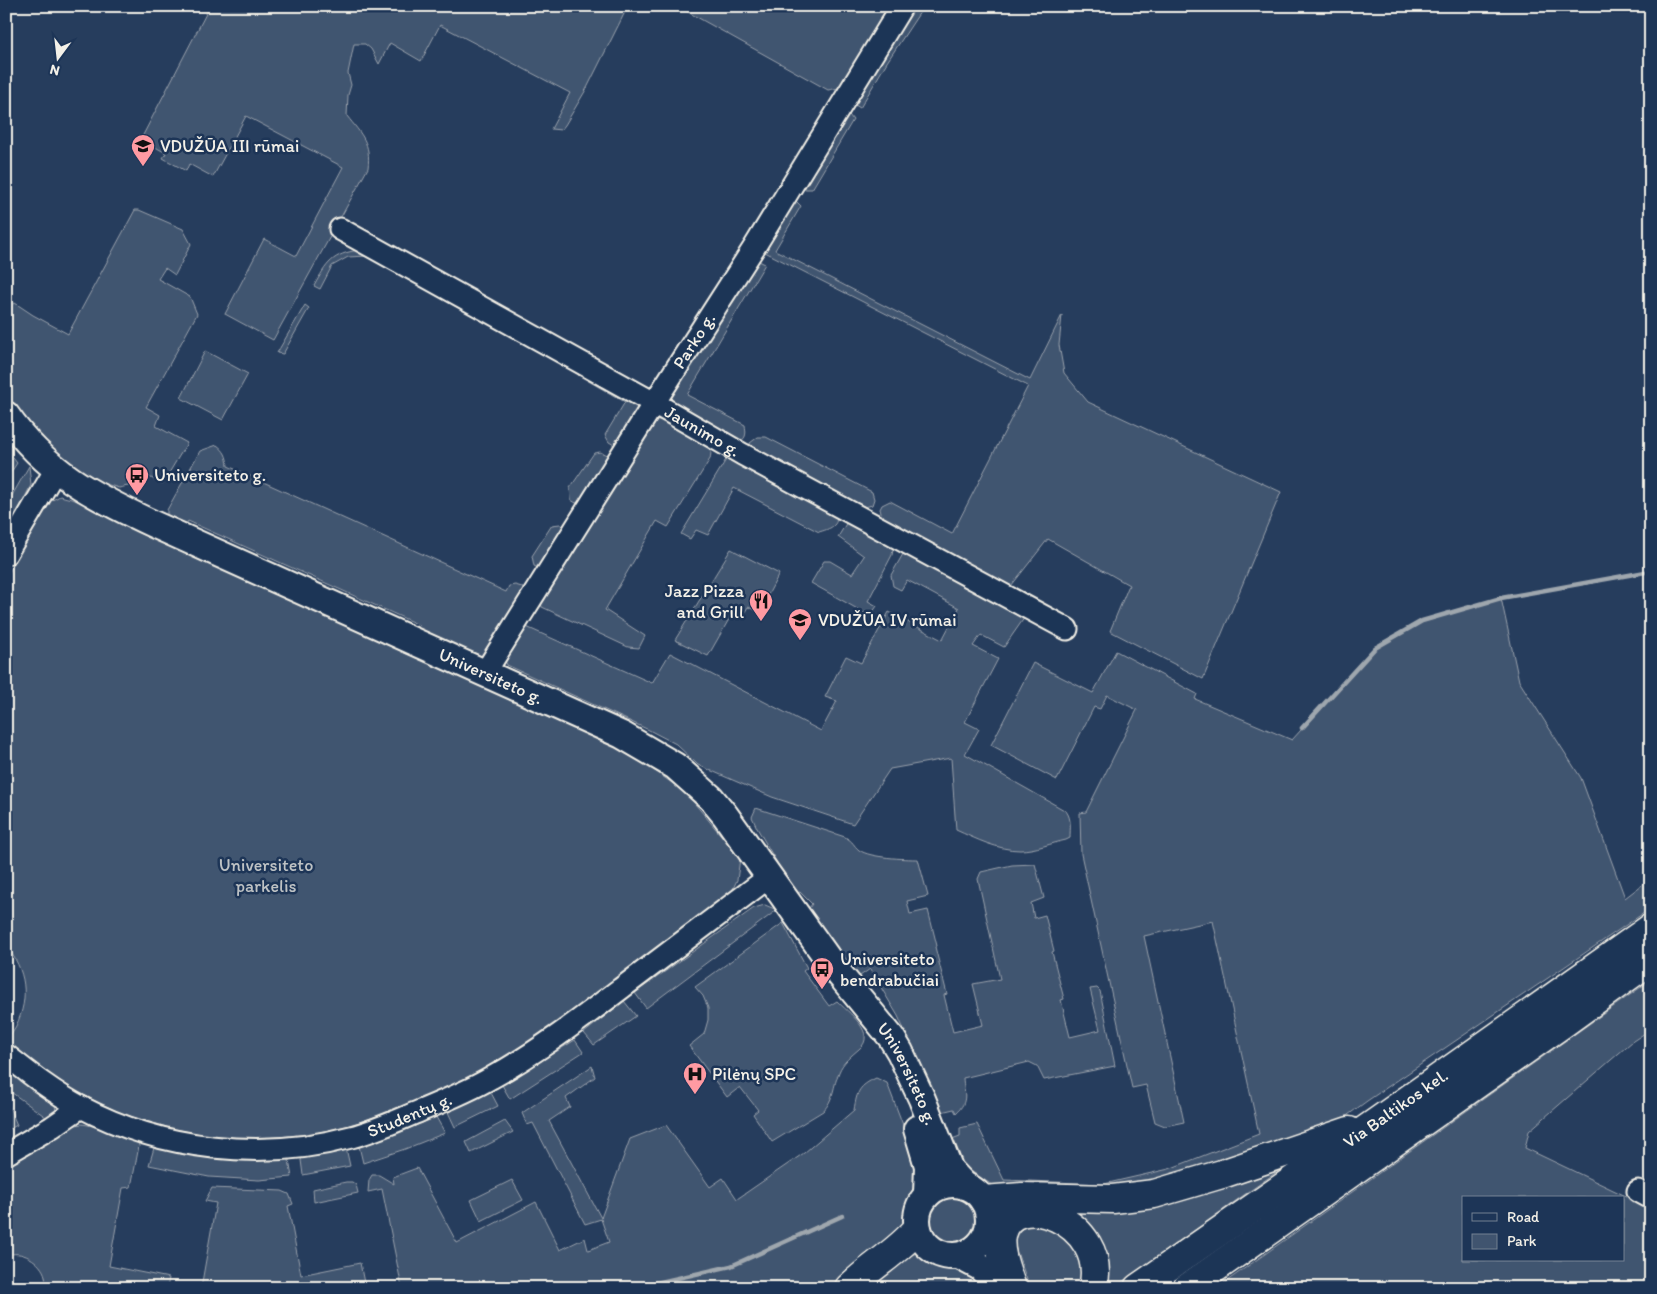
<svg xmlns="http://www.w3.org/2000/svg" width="1657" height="1294" font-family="Itim,sans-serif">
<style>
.green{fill:#40546f;stroke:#9aa2ac;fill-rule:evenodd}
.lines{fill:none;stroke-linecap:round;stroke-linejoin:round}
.stream{stroke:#9fa7ae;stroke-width:4.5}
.minor-casing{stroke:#f4f1e8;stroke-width:25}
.major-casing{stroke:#f4f1e8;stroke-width:30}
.highway-casing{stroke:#f4f1e8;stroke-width:31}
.minor{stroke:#1d3557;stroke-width:21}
.major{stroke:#1d3557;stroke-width:26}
.highway{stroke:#1d3557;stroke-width:28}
.labels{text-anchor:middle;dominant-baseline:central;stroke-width:5;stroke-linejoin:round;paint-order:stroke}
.poi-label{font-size:18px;fill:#f4f1e8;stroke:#1d3557;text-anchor:start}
.street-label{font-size:18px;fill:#f4f1e8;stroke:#1d3557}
.park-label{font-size:18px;fill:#bec2c4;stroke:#1d3557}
</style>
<rect width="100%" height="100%" fill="#263d5d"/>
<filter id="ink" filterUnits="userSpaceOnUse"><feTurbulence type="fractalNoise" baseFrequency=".02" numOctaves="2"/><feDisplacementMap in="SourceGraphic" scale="10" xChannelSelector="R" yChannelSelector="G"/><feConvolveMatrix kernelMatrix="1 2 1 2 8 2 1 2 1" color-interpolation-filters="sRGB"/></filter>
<g filter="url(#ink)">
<g class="green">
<path d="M210,6h418l-41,82 -22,37 -4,5 -10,-1 19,-36 -130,-68 -19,36 -31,-18 -11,21 -8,-15 -6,-5h-11l-6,29 3,12 -3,10 -1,21c15,19 24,27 21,52l-95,172 -48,-26 39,-75 32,17 47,-89 -97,-51 -33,61 -24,-13 -3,7 -23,-13 3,-5 -25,-14z"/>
<path d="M677,6h216l-47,77 -7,5 -11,2z"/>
<path d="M915,6h9l-37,56 -27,46 -8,-5z"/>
<path d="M844,114l5,1 4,5 -41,69h-8l-2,-5z"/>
<path d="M796,201l5,5 -26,44 255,130 32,-65 -3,30 5,28 24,29 193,90 -78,187 -93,-48 19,-46 -81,-46 -37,47 -129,-69 -2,-8 2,-4 8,-4 62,33 76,-148 -267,-136 28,-47z"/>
<path d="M135,210h4l44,19 8,15 -16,31 -10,-7 -7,11 32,18 7,17 -51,93 14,8 -4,11 31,17 -24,40h-3l-16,-9 -7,10 -18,4 -30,-9 -46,-33 -19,-22 -18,-26v-91l9,-4 18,12 35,19z"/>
<path d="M359,250l103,55v5l-95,-54 -19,1 -16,9 -12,23 -6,-3c13,-23 18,-32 45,-36z"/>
<path d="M755,259l10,5 -78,131 58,30c1,7 2,12 -4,16l-69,-36 -1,-12z"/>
<path d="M305,305l4,3 -26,46 -6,-1z"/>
<path d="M205,351l43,23 -25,46 -42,-22z"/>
<path d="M580,371l53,29 4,7v7l-21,32 -7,-4 -4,-7 20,-33 -47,-27z"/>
<path d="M657,420h4l48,25c3,5 2,8 1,14l-42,68 -11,-6 -52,89 40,26 -6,12 -11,-1 -86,-40 -2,-7 111,-177z"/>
<path d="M758,437h8l106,55 2,7 -2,6 -7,2 -114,-58 -1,-6z"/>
<path d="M217,445c8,6 10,11 11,21l278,126 3,-6 6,-1 7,2 2,5 -39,66h-4l-64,-27 2,-6 -231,-104 -3,5 -18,-11v-5l33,-59z"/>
<path d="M6,449l11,14 -11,17z"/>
<path d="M600,452l9,4 -26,46 -7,1 -5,-3 -1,-12 24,-35z"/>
<path d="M727,458h6l103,55c4,13 -7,16 -17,19l-85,-44 -26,47 -12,-5 -6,9 -9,-5z"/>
<path d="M29,466l2,19 -19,38 -6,-4v-13z"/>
<path d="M60,496l15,4 330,153 221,98 59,41 55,66 -3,22 -7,15 -22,17 -24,15 -44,36 -90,66 -57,36 -34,17 -42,20 -63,22 -43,10 -58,5 -38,-2 -45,-9 -47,-14 -44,-21 -36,-23 -37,-28c3,-5 7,-11 10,-16 14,-29 10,-56 -10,-80v-368l41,-75z"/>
<path d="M847,522l47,23 -2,10 -24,46 9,5 -7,10 -59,-33 13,-22h6l22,13 12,-18 -26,-19z"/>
<path d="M560,524l6,4 -26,41 -6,-3 -2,-10 20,-31z"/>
<path d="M731,549l48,25 -20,38 -11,-5 -7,11 -9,-4 -24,42 -33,-16z"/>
<path d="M912,551l115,63 -23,33 -23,-12 -8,11 25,13 -33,63 14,7 -14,25 101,57c6,8 4,17 4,27l-4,2c-14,3 -31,10 -46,10 -22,0 -44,-11 -64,-20l-5,-72 -61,11 -37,55 -81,-27 -74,-32 -22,-21 -27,-14 -142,-65 -3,-6 18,-34 130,58 18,-30 151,78 16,-30 -12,-4 21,-41 15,7 28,-51 53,28 17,-32 -52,-28 -6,10 -8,-4 -2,-11 12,-21z"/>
<path d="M1501,598l18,83 62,97 44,120 26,-20v30l-284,193 -34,25 -64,22 -151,43 -113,-3 -13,-3 -30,-20 -10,-26 8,-3v-8l17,-4 27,56 100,4 65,-15 90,-35 -46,-213 -69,15 40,186 -19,4 -10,-4 -9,-37 -14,3 -51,-234 -1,-41 6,-1 51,-102 -30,-15 -7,14 -6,-2 -37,73 -66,-35 42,-82 60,30 23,-42 81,43 -2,5 97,41 83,-92 47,-27z"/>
<path d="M756,808l89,29c9,5 8,8 14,13 11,8 46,9 59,9l10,37 -21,5 3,13 18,-4 9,36 -2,1 12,47 -3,1 9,37 30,-7 -10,-41 27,-5 -22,-100 3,-7 31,-7 23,-1 9,34 -13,5 3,15 11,-3 9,36 -2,1 12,47 -3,1 9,37 30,-7 -10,-41 7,-1 3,3 15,75 -71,14 -7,-14 -8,-4 -66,16c1,16 6,23 -7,35l-2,-4 -13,3 -43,-96 -28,-47 -10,7 -26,-26 -28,-38 6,-8 -12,-12 -5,2 -38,-66 -5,-11z"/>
<path d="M765,905l12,5 -131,98 -11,-15 119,-85z"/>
<path d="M783,923l24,45 -4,3 26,35 8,-5c11,11 41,33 22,48 -8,7 -16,13 -20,23 -6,14 -5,28 -16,39l-51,31 -19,-28 5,-4 -18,-23 -13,10 -38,-51 15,-12 4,-14v-12l-5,-12 -8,-9z"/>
<path d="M1651,980v49l-18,12 -104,90 -4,17 126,60v80h-434zM1463,1198h160v62h-160z"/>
<path d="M624,1001l12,15 -42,29 -10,-12z"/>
<path d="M575,1040l8,12 -73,47 -8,-14z"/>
<path d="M592,1066l3,11 -29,21 4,9 -21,14 52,97 29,-79 36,-14 44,62 13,-9 14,21 67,-46 50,-43c3,-19 5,-24 22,-32l11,5 16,42 13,44 2,17 -15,47 -58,42 -11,13h-432l-20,-99 -14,3 1,-12 3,-5h7l15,9 -1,-7 24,-9 40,75 79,-41 24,48 25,-12 3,12 21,-8 -8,-23 -16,5 -52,-101 -6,2 -5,-12z"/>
<path d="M6,1070l49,34 1,9 -6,7 -42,-30 -2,2z"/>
<path d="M489,1089l9,17 -43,21 -7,-15z"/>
<path d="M6,1100l11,25 -11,6z"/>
<path d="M436,1117l9,16 -40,16 -42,14 -4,-17 38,-12z"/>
<path d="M505,1121l8,11 -42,21 -5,-11z"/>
<path d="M82,1124c18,3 40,8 56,18l1,4 -8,41 -8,1 -14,78 60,12 -2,10h-122c0,-4 1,-8 0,-12 -3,-14 -25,-28 -39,-20v-89l64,-41z"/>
<path d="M154,1148l71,11 27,1 35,-1 2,1 3,17 -33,3 -50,-3 -60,-12z"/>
<path d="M346,1148l4,18 -47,9 -2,-15 1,-2z"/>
<path d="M1292,1161l-179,127h-12l-46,-84z"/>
<path d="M512,1180l11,20 -42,21 -10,-21z"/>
<path d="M346,1182h6l4,3 2,8 -44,9 -1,-13z"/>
<path d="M212,1188l70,3 7,3 4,10 -5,2 13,69 59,-12 5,25h-164l15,-85 -11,-2z"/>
<circle cx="952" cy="1220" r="26"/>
<path d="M1040,1219l42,30 3,39h-55l-16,-44c3,-16 13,-19 26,-25z"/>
<path d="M917,1253l27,11 32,8 12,16h-128l44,-30z"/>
</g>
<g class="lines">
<g class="stream">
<path d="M1302,728l73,-80 47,-27 79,-23 150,-27"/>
<path d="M634,1288l97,-22 111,-50"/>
</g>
<g class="minor-casing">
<g id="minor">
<path id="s1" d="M340,229l314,174 88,51 325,175"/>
<path d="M6,554l50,-85"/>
<path id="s2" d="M484,674l170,-271 101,-157 147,-240"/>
<path id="s3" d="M6,1055c24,19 48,38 75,52 81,43 182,54 270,30 24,-6 47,-17 69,-26 24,-10 49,-20 71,-33 47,-26 90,-59 132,-91 49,-37 98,-74 146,-110"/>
<path d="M6,1154l46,-27 29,-20"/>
<path d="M1638,1191l13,7"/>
</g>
</g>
<g class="major-casing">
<g id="major">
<path id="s4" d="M6,415c40,57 85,80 147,109l469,211 53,31 36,32 14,17 111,155 55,67 9,15 22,47 28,71 15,16"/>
<path d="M917,1129l11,37 -1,28"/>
<circle cx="953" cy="1220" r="36"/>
<path d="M959,1256l21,11 22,21"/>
</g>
</g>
<g class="highway-casing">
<g id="highway">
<path d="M984,1200l38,-3 91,2 41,-5 68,-20 127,-43"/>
<path d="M849,1288c22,-22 49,-36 68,-59"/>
<path d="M1012,1288c-5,-16 -14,-36 -11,-53 10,-50 109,-14 92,53"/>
<path id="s5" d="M1138,1288l240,-167 273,-193"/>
<path d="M1187,1288l378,-266 86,-62"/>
</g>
</g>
<use href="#minor" class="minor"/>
<use href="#major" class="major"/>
<use href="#highway" class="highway"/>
</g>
</g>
<defs>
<g id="university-pin" transform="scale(1.25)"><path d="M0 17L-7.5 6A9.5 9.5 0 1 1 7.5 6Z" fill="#ff9aa2" stroke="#1d3557"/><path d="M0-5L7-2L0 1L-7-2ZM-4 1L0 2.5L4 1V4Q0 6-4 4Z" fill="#111"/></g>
<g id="bus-pin" transform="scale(1.25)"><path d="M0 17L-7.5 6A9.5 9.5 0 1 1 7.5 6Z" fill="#ff9aa2" stroke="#1d3557"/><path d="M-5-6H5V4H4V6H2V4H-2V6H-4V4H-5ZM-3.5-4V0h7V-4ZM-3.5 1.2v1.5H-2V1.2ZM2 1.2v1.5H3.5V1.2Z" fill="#111"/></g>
<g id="restaurant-pin" transform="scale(1.25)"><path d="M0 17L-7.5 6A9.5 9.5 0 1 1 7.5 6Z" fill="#ff9aa2" stroke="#1d3557"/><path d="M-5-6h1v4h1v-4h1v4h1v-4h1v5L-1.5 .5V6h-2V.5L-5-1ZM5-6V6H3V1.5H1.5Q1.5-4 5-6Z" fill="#111"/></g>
<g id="hospital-pin" transform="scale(1.25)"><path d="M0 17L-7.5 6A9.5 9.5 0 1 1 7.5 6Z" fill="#ff9aa2" stroke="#1d3557"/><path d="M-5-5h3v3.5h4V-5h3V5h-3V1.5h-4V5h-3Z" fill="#111"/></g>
</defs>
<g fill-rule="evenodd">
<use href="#university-pin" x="143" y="146"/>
<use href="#bus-pin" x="137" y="475"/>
<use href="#restaurant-pin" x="761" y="601"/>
<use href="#university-pin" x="800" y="620"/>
<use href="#bus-pin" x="822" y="969"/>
<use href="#hospital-pin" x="695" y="1074"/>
</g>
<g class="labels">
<g class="poi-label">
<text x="160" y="146">VDUŽŪA III rūmai</text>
<text x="154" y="475">Universiteto g.</text>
<text x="744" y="591" text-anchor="end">Jazz Pizza<tspan x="744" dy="21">and Grill</tspan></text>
<text x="818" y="620">VDUŽŪA IV rūmai</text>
<text x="840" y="959">Universiteto<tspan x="840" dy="21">bendrabučiai</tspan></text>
<text x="712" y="1074">Pilėnų SPC</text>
</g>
<g class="street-label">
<text stroke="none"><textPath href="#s2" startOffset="394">Parko g.</textPath></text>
<text stroke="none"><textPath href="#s1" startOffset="415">Jaunimo g.</textPath></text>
<text stroke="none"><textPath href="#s4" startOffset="556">Universiteto g.</textPath></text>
<text stroke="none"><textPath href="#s4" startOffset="1149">Universiteto g.</textPath></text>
<text stroke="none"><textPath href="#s5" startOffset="314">Via Baltikos kel.</textPath></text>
<text stroke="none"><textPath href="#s3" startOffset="432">Studentų g.</textPath></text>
</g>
<g class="park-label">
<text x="266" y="865">Universiteto<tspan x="266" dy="21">parkelis</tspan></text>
</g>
</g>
<rect width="1657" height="1294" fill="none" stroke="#1d3557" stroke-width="25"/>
<rect x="12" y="12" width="1632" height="1269" fill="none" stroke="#f4f1e8" stroke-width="2" filter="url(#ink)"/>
<rect x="1462" y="1196" width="162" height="65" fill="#1d3557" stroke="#738091"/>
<rect x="1472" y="1213" width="25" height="8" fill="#1d3557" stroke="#738091"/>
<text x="1507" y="1222" font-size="15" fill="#f4f1e8">Road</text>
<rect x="1472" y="1234" width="25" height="15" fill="#40546f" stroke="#738091"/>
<text x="1507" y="1246" font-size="15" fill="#f4f1e8">Park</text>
<g transform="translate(58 58) rotate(195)" stroke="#1d3557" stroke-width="4" paint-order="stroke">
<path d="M0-4L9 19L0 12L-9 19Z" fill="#f4f1e8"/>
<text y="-8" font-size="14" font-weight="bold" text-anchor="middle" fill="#f4f1e8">N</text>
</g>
</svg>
